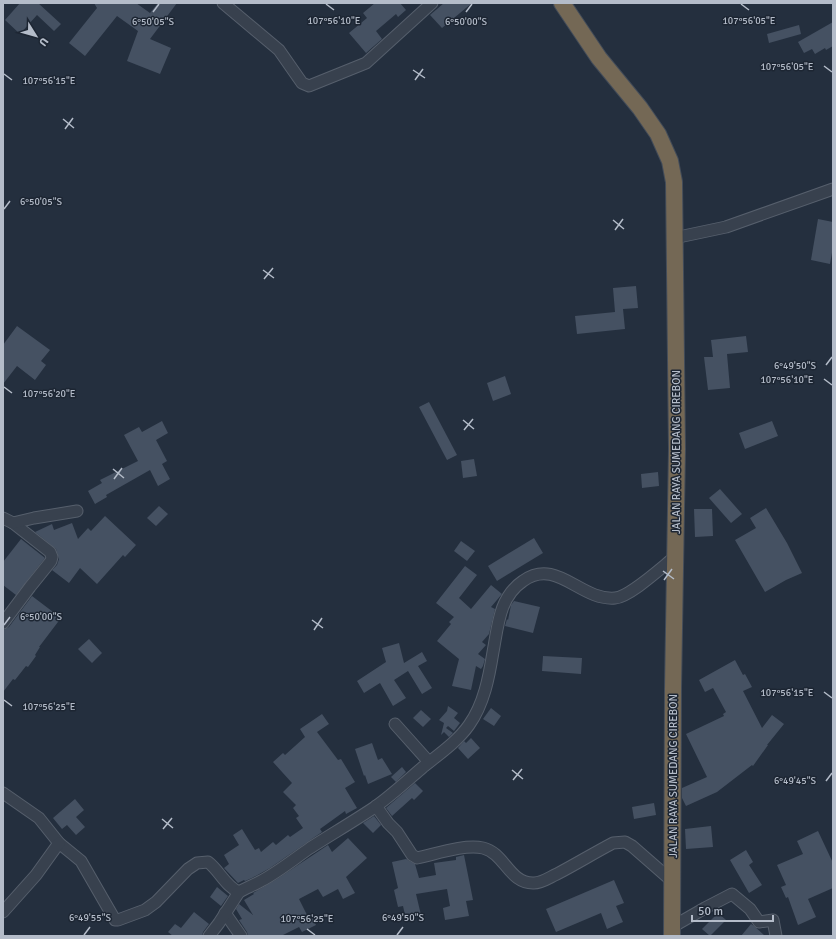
<svg xmlns="http://www.w3.org/2000/svg" width="836" height="939" font-family="Signika,sans-serif">
<style>
.building{fill:#455162}
.lines{fill:none;stroke-linecap:round;stroke-linejoin:round}
.minor-casing{stroke:#565f6c;stroke-width:13}
.highway-casing{stroke:#434c59;stroke-width:18}
.minor{stroke:#38414e;stroke-width:11}
.highway{stroke:#746855;stroke-width:16}
.ticks{fill:none;stroke:#b4bcc9;stroke-width:1.5}
.labels{text-anchor:middle;dominant-baseline:central;stroke-width:3;stroke-linejoin:round;paint-order:stroke}
.street-label{font-size:11px;fill:#b4bcc9;stroke:#1d2633}
.ticks-label{font-size:10px;text-anchor:middle;fill:#b4bcc9;stroke:#1d2633;stroke-width:3;stroke-linejoin:round;paint-order:stroke}
</style>
<rect width="100%" height="100%" fill="#242f3e"/>
<g class="building">
<path d="M20,3h18l23,21 -7,7 -17,-16 -17,19 -15,-14z"/>
<path d="M94,3h42l14,10 8,-10h19l-27,36 21,9 -11,26 -33,-13 11,-30 -21,-15 -32,40 -16,-13 28,-35z"/>
<path d="M375,3h25l6,7 -8,7 -2,-3 -20,17 6,8 -16,14 -17,-20 18,-15 -4,-5z"/>
<path d="M444,3h28l-30,25 -12,-13z"/>
<path d="M833,22v24l-7,4 -1,-2 -10,6 -3,-5 -8,4 -6,-11z"/>
<path d="M799,25l2,9 -32,9 -2,-9z"/>
<path d="M818,219l15,3v25l-3,17 -19,-4z"/>
<path d="M636,286l2,22 -15,1 2,20 -48,5 -2,-18 40,-4 -2,-24z"/>
<path d="M17,326l33,24 -9,11 5,4 -11,15 -18,-14 -14,18v-39z"/>
<path d="M746,336l2,16 -21,2 3,34 -22,2 -4,-33h9l-2,-17z"/>
<path d="M505,376l6,18 -18,7 -6,-18z"/>
<path d="M429,402l28,53 -10,5 -28,-53z"/>
<path d="M162,421l6,12 -12,7 11,21 -5,3 8,15 -12,7 -8,-16 -44,25 1,2 -12,7 -7,-13 14,-8 -2,-3 38,-19 -14,-26 15,-8 3,5z"/>
<path d="M772,421l6,15 -33,13 -6,-16z"/>
<path d="M474,459l3,17 -14,2 -2,-17z"/>
<path d="M658,472l1,14 -17,2 -1,-14z"/>
<path d="M720,489l22,25 -11,9 -22,-25z"/>
<path d="M159,506l9,8 -12,12 -9,-8z"/>
<path d="M766,508l21,35 15,30 -16,7 -21,12 -30,-52 21,-12 -6,-10z"/>
<path d="M694,509h18l1,27 -18,1z"/>
<path d="M105,516l31,29 -11,12 -2,-2 -26,29 -17,-16 -11,15 -17,-13 5,-5 2,-6 -3,-10 -21,-17 17,-8 2,6 18,-7 6,16 10,-11 3,3z"/>
<path d="M534,538l9,15 -46,28 -9,-15z"/>
<path d="M21,539l24,19 -29,37 -13,-10v-23z"/>
<path d="M461,541l14,10 -8,10 -13,-10z"/>
<path d="M465,566l12,9 -18,23 12,11 20,-24 11,9 -11,13 4,2 -6,25 -7,8 4,3 -8,9 7,5 -2,7 -2,3 -5,-3 -5,24 -19,-4 7,-27 -22,-18 14,-17 -2,-2 5,-5 -18,-14z"/>
<path d="M32,596l29,22 -22,29h1l-5,8 1,1 -8,11 -2,-1 -11,14 -2,-1 -10,13v-62l6,-3z"/>
<path d="M514,601l26,6 -7,26 -28,-7 2,-7 1,1 3,-15z"/>
<path d="M89,639l13,14 -10,10 -14,-14z"/>
<path d="M399,643l5,20 18,-11 5,9 -9,5 14,22 -10,6 -14,-23 -14,9 12,18 -13,8 -13,-23 -16,10 -7,-12 29,-19 -4,-14z"/>
<path d="M543,656l39,2 -1,16 -39,-3z"/>
<path d="M735,660l8,15 2,-1 7,13 -9,4 19,37 10,-13 12,9 -17,21h1l-15,21 -1,-1 -35,27 -31,14 -4,-8v-10l25,-11 -21,-43 38,-18 -1,-2 3,-2 -13,-24 -8,4 -6,-12z"/>
<path d="M448,706l10,7 -4,5 6,5 -6,8 -6,-5 -2,2 7,5 -4,4 -5,-5 -3,3 3,-12 -5,-3 8,-9z"/>
<path d="M491,708l10,8 -7,10 -11,-7z"/>
<path d="M421,710l10,9 -8,8 -10,-9z"/>
<path d="M322,714l7,10 -12,8 21,28 3,-1 14,23 -10,6 12,20 -11,6 -1,-3 -25,18 2,3 -52,36 -18,10 -7,3 -1,-1 -6,3 -14,-15 5,-4 -5,-9 15,-10 -6,-10 9,-6 13,21 4,-2 2,4 12,-10 3,3 12,-10 2,2 13,-9 -7,-10 3,-2 -6,-8 3,-3 -13,-13 9,-9 -19,-21 10,-9 2,2 20,-18 -5,-8z"/>
<path d="M471,738l9,10 -12,11 -10,-11 6,-7 2,2z"/>
<path d="M372,743l6,17 4,-2 10,16 -24,10 -3,-9 -1,1 -9,-27z"/>
<path d="M402,767l4,5 -10,10 -5,-5z"/>
<path d="M415,783l8,8 -9,9 -2,-2 -20,18 -6,-8z"/>
<path d="M75,799l9,11 -8,7 9,10 -9,8 -9,-10 -5,4 -9,-11z"/>
<path d="M654,803l2,12 -22,4 -2,-12z"/>
<path d="M374,816l7,9 -8,8 -10,-10z"/>
<path d="M711,826l2,21 -27,2 -1,-20z"/>
<path d="M818,831l15,32v25l-25,11 8,18 -18,8 -10,-28 -2,1 -5,-11 5,-2 -9,-20 26,-11 -6,-13z"/>
<path d="M348,838l19,20 -21,19 9,16 -12,6 -5,-10 -15,8 -5,-8 -19,10 10,20 3,-2 4,8 -14,7 -3,-5 -18,9h-33l-1,-4 -8,-12 3,-1 -6,-10 3,-5 14,11 -9,-15 10,-6 -1,-1 24,-14 51,-34 4,7z"/>
<path d="M746,850l7,12 -4,3 13,20 -13,8 -19,-33z"/>
<path d="M464,855l9,45 -7,1 3,15 -24,4 -2,-12 7,-2 -3,-17 -31,5 5,21 -15,4 -3,-13 -5,1 -4,-17 4,-2 -6,-26 14,-3 9,5 4,14 17,-3 -2,-12 22,-3v-3z"/>
<path d="M614,880l10,23 -8,3 7,16 -16,7 -6,-16 -45,19 -10,-23z"/>
<path d="M217,887l11,9 -7,10 -11,-9z"/>
<path d="M194,912l15,12 -6,8 -1,4h-29l-5,-4 7,-8 6,4z"/>
<path d="M718,913l8,7 -16,16 -8,-7z"/>
<path d="M751,924l3,2 11,10h-24z"/>
</g>
<g class="lines">
<g class="minor-casing">
<g id="minor">
<path d="M223,3l56,47 23,33 7,3 57,-23 66,-60"/>
<path d="M674,238l52,-11 107,-38"/>
<path d="M3,518l10,5 37,29 2,5 -1,4 -21,26 -27,36"/>
<path d="M13,523l21,-5 43,-7"/>
<path d="M395,724l34,38"/>
<path d="M3,793l36,25 20,25 22,18 34,59h3l27,-10 11,-8 32,-33 9,-6 11,-1c11,8 18,25 31,30 7,-4 15,-7 22,-11 17,-9 33,-22 49,-33 22,-14 44,-27 65,-41 17,-12 33,-27 48,-40 15,-12 35,-26 46,-42 15,-21 20,-48 24,-73 5,-26 6,-55 30,-71 34,-24 57,20 92,17 15,-1 48,-32 61,-42"/>
<path d="M376,806l12,17 9,9 15,23 5,3c19,-4 47,-14 66,-10 22,5 26,36 51,35 8,0 16,-6 23,-9 19,-10 37,-21 56,-31l12,-1 7,4 40,35"/>
<path d="M3,912l33,-37 23,-32"/>
<path d="M225,913l16,23"/>
<path d="M672,927l33,-19 27,-14 18,15 9,13 14,-2 3,16"/>
<path d="M209,936l10,-13 20,-31"/>
</g>
</g>
<g class="highway-casing">
<path id="highway" d="M562,3l37,55 41,50 18,26 12,27 4,21 3,267 -4,240 -1,247"/>
</g>
<use href="#minor" class="minor"/>
<use href="#highway" class="highway"/>
</g>
<path class="ticks" d="M326,4l8,6M741,4l8,6M153,12l6,-8M466,12l6,-8M824,66l8,6M413,70l12,8M4,74l8,6M415,80l8,-11M63,119l11,9M65,129l8,-11M4,209l6,-8M613,220l11,9M615,230l8,-11M263,270l11,8M264,279l9,-11M826,365l6,-8M824,379l8,6M4,387l8,6M463,420l11,9M464,430l9,-11M113,469l11,9M114,479l8,-11M663,571l11,8M664,580l8,-11M312,620l11,8M4,625l6,-8M314,630l8,-12M824,692l8,6M4,700l8,6M512,770l11,9M513,780l9,-11M826,781l6,-8M162,819l11,9M163,829l9,-11M307,929l8,6M84,935l6,-8M397,935l6,-8"/>
<g class="labels">
<g class="street-label">
<text transform="translate(676 452) rotate(-90)">JALAN RAYA SUMEDANG CIREBON</text>
<text transform="translate(673 776) rotate(-90)">JALAN RAYA SUMEDANG CIREBON</text>
</g>
</g>
<g class="ticks-label">
<text x="334" y="24">107°56'10"E</text>
<text x="749" y="24">107°56'05"E</text>
<text x="153" y="25">6°50'05"S</text>
<text x="466" y="25">6°50'00"S</text>
<text x="787" y="70">107°56'05"E</text>
<text x="49" y="84">107°56'15"E</text>
<text x="41" y="205">6°50'05"S</text>
<text x="795" y="369">6°49'50"S</text>
<text x="787" y="383">107°56'10"E</text>
<text x="49" y="397">107°56'20"E</text>
<text x="41" y="620">6°50'00"S</text>
<text x="787" y="696">107°56'15"E</text>
<text x="49" y="710">107°56'25"E</text>
<text x="795" y="784">6°49'45"S</text>
<text x="90" y="921">6°49'55"S</text>
<text x="403" y="921">6°49'50"S</text>
<text x="307" y="922">107°56'25"E</text>
</g>
<rect width="836" height="939" fill="none" stroke="#b4bcc9" stroke-width="8"/>
<g transform="translate(36 36) rotate(127)" stroke="#1d2633" stroke-width="3" paint-order="stroke">
<path d="M0-3L7 15L0 10L-7 15Z" fill="#b4bcc9"/>
<text y="-6" font-size="11" font-weight="bold" text-anchor="middle" fill="#b4bcc9">U</text>
</g>
<path d="M692 915v6h81v-6" fill="none" stroke="#b4bcc9" stroke-width="2"/>
<text x="698" y="915" font-size="12" fill="#b4bcc9" stroke="#1d2633" stroke-width="3" paint-order="stroke">50 m</text>
</svg>
